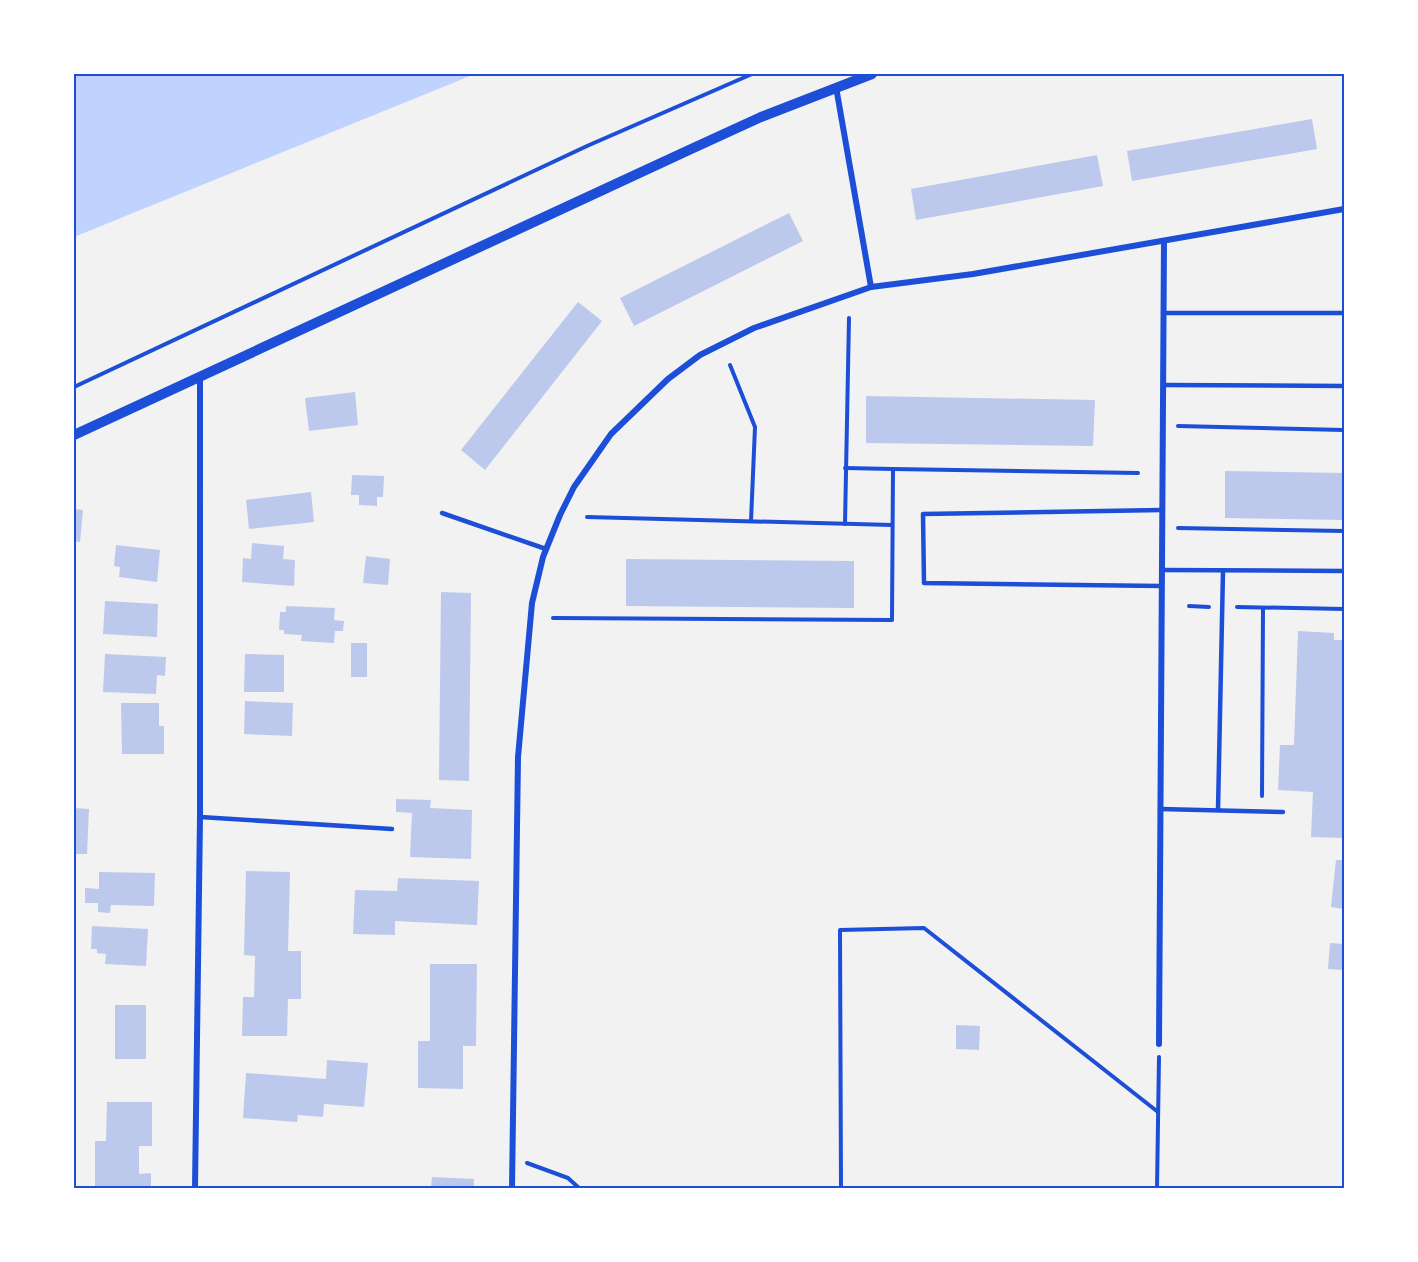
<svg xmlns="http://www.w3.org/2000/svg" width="1418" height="1262" font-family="'Open Sans',sans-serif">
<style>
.water{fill:#bfd3fe}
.building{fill:#bdc9ec}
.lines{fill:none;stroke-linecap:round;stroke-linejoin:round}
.path{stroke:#1d4ed8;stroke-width:4}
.service{stroke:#1d4ed8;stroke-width:4.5}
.minor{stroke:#1d4ed8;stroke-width:6}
.tertiary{stroke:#1d4ed8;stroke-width:10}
.neatline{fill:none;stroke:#1d4ed8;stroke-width:2}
</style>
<rect width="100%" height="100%" fill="#f2f2f2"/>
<path class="water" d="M74,74h401l-401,163z"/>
<g class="building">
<path d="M1312,119l5,30 -185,32 -5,-30z"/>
<path d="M1097,155l6,31 -187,34 -5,-31z"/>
<path d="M789,213l14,28 -169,85 -14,-28z"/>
<path d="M578,302l24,19 -117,149 -24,-20z"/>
<path d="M355,392l3,33 -49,6 -4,-33z"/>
<path d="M866,396l229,4 -2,46 -227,-3z"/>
<path d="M1225,471l119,2v47l-119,-2z"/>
<path d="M352,475l32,1 -1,21h-6v9l-18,-1v-10h-8z"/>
<path d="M311,492l3,30 -65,7 -3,-29z"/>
<path d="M74,509l9,1 -3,32 -6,-1z"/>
<path d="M252,543l32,3 -1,13 12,1 -1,26 -52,-4 1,-24 8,1z"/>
<path d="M116,545l44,5 -3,32 -38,-5 1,-10 -6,-1z"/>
<path d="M366,556l24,3 -2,26 -25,-2z"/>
<path d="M626,559l228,2v47l-228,-2z"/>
<path d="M441,592l30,1 -2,188 -30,-1z"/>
<path d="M105,601l53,3 -1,33 -54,-3z"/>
<path d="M286,606l49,2 -1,12 10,1 -1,10h-8l-1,12 -33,-2 1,-6 -18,-1v-4h-5l1,-18h6z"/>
<path d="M1298,631l36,2v7h10v198l-33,-1 2,-45 -35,-2 2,-45h14z"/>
<rect x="351" y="643" width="16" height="34"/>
<path d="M105,654l61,3 -1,19 -8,-1 -1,19 -53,-2z"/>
<path d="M245,654l39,1v37h-40z"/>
<path d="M245,701l48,2 -1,33 -48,-2z"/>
<path d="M121,703h38v23h5v28h-42z"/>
<path d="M396,799l35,1 -1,8 42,2 -1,49 -61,-2 2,-44 -16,-1z"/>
<path d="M74,808l15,1 -2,45h-13z"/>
<path d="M1336,860h8v49l-13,-2z"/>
<path d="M246,871l44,1 -2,79h13v48h-13l-1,37h-45l1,-39h11l1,-41 -11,-1z"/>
<path d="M99,872l56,1 -1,33 -43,-1 -1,8 -12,-1v-9h-13v-15l14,1z"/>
<path d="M398,878l81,3 -2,44 -82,-4v14l-42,-1 2,-44 42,1z"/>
<path d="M92,926l56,3 -2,37 -41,-2 1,-10 -9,-1v-4h-6z"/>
<path d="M1330,943l14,1v26l-16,-1z"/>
<path d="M430,964h47l-1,82h-13v43l-45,-1v-47h12z"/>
<rect x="115" y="1005" width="31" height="54"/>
<path d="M956,1025l24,1 -1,24 -23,-1z"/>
<path d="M327,1060l41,3 -4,44 -40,-3 -1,13 -25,-2 -1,7 -54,-4 3,-45 80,6z"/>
<path d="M107,1102h45v44h-13v28l12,-1v15l-56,-1v-46h11z"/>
<path d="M432,1177l42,2v9h-43z"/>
</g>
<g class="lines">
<g class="path">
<path d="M730,365l25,62 -4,94"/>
<path d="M74,387l513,-241 165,-72"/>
<path d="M1178,426l166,4"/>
<path d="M893,469l245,4"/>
<path d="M587,517l305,8"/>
<path d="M845,524l4,-206"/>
<path d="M1178,528l166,3"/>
<path d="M1189,606l20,1"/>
<path d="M1237,607l107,2"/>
<path d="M553,618l339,2 1,-151 -48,-1"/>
<path d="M1262,796l1,-188"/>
<path d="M527,1163l41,15 11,10"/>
<path d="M841,1188l-1,-258 84,-2 234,184"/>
<path d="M1157,1188l2,-131"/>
</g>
<g class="service">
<path d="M1163,313h181"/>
<path d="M1163,385l181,1"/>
<path d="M442,513l104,36"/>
<path d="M1162,570l182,1"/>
<path d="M1161,586l-237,-3 -1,-69 239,-4"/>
<path d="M1160,809l123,3"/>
<path d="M1218,810l5,-239"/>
<path d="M200,817l192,12"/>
</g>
<g class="minor">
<path d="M836,87l35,200"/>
<path d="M1159,1044l5,-803"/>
<path d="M195,1188l5,-371v-441"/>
<path d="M512,1188l6,-431 14,-154 11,-46 17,-42 14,-28 37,-53 57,-55 32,-24 54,-27 117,-41 102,-13 371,-65"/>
</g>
<path class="tertiary" d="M74,435l615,-285 72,-33 111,-43"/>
</g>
<rect width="1418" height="1262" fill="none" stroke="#ffffff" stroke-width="150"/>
<rect x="75" y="75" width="1268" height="1112" class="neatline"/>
</svg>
